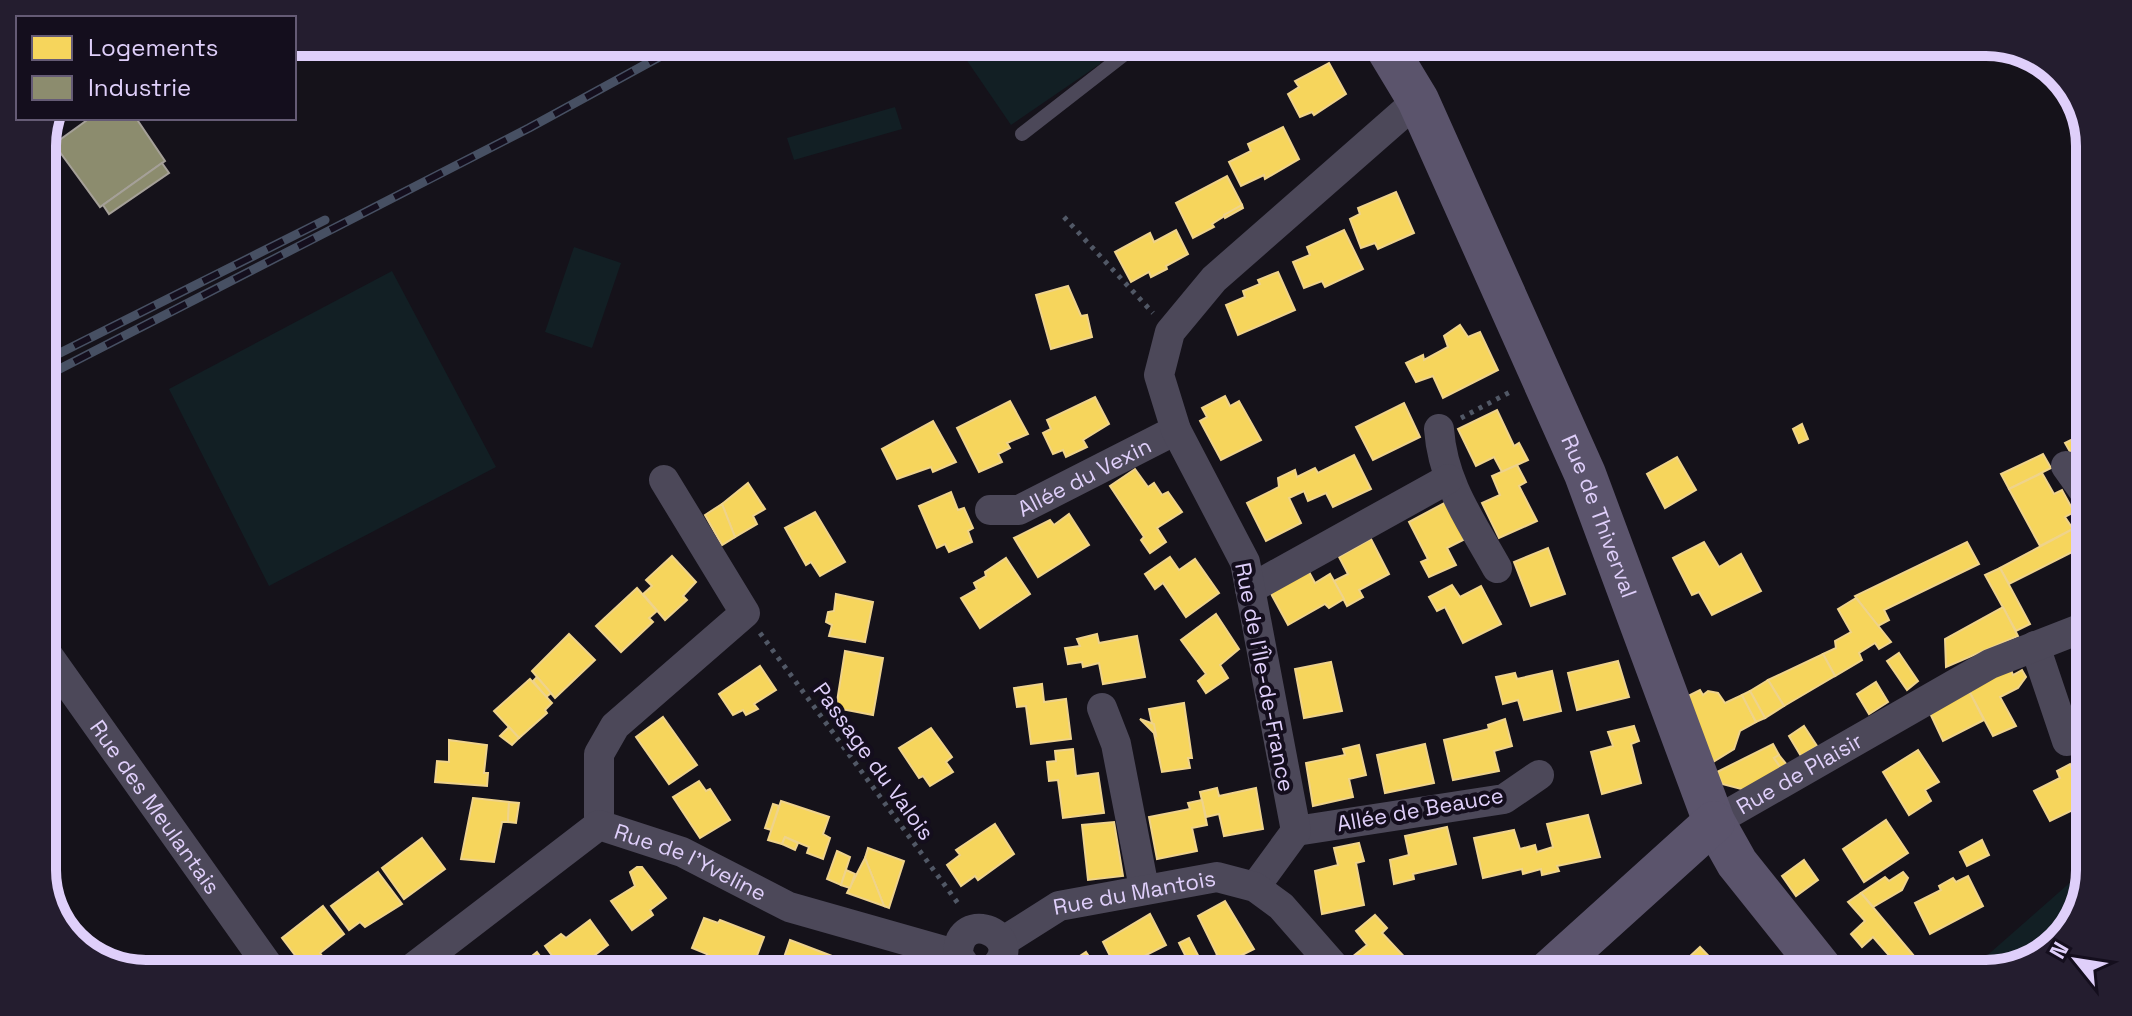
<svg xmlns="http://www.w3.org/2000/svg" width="2132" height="1016" font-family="'Space Grotesk',sans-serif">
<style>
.green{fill:#121f24}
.homes{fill:#f6d55c;stroke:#efd38b;stroke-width:2}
.industry{fill:#8c8c6e;stroke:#a5a098;stroke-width:2}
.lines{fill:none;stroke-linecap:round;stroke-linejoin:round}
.path{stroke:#515866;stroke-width:5;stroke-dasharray:4 6;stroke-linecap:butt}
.lane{stroke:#4c4859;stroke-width:14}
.street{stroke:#4c4859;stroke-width:30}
.secondary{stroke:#5b546c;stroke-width:42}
.rail-casing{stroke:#475063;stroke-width:9}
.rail{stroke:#140e1d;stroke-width:6;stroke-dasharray:18;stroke-linecap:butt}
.labels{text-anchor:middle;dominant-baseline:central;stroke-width:8;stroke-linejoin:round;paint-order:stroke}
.street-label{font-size:22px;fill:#dfcffa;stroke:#140e1d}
.rim{fill:none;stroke:#dfcffa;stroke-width:10}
</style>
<rect width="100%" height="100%" fill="#15121a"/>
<g class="green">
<path d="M957,46h145l-2,18 -89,61z"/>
<path d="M895,107l7,22 -108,31 -7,-22z"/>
<path d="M574,247l47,16 -29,85 -47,-16z"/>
<path d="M392,271l104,196 -227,119 -100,-197z"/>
<path d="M2082,872v38l-38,46 -58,18h-20z"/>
</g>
<g class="homes">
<path d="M1329,63l17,31 -32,21 -2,-3 -12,5 -12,-23 11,-7 -4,-6z"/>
<path d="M1283,127l16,32 -34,20 -1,-4 -23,11 -12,-24 22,-11 -3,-7z"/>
<path d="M1227,176l15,29 -30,19 2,3 -21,11 -17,-35z"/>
<path d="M1396,192l18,41 -36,16 -3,-6 -14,5 -11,-29 10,-5 -2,-6z"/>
<path d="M1242,205l1,3 -18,10 -1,-3z"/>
<path d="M1176,230l12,24 -22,12 1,3 -16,8 -2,-5 -18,10 -16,-30 35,-19 4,9z"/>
<path d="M1344,230l19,39 -38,18 -3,-6 -18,7 -11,-26 17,-7 -3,-8z"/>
<path d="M1278,272l17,38 -57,25 -12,-30 19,-8 -2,-6 17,-7 -2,-4z"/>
<path d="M1068,286l13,30 6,-1 5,22 -41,12 -15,-54z"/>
<path d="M1460,325l8,12 12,-5 18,38 -55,28 -10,-22 -17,6 -10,-19 17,-8 1,5 24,-13 -4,-11z"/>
<path d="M1225,396l5,10 9,-5 22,39 -40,20 -21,-39 7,-4 -5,-9z"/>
<path d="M1095,397l14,27 -26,16 4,7 -21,10 -3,-7 -10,4 -10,-21 8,-4 -4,-9z"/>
<path d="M1010,401l18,33 -21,9 3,5 -12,6 4,8 -23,10 -22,-44z"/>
<path d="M1404,403l16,34 -47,23 -17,-33z"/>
<path d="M1497,410l17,36 5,-3 9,17 -26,12 -8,-15 -18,9 -18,-37z"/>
<path d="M933,421l23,41 -23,10 -2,-5 -34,12 -15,-30z"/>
<path d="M1802,424l6,15 -9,4 -6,-14z"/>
<path d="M2087,432v18l-14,7 -8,-14z"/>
<path d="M2087,450l-1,18 -5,3 -8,-14z"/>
<path d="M2043,454l8,14 -42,21 -8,-15z"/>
<path d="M1354,455l17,34 -38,18 -7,-14 -18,8 -4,-10 -15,7 12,25 -35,18 -19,-38 32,-16 -1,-9 17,-8 2,7 18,-9 3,5z"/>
<path d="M1677,457l19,33 -31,18 -18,-34z"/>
<path d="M1517,465l9,17 -7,4 18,35 -38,17 -17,-35 18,-8 -8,-19z"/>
<path d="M1135,469l13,18 6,-4 8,12 6,-3 14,20 -25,16 9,14 -16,11 -9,-13 3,-3 -34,-51z"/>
<path d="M2042,473l12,21 8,-4 12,22 -9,5 8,12 -33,17 -31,-57z"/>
<path d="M748,483l17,26 -12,7 4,8 -22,13 -13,-33z"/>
<path d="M951,492l7,18 6,-2 9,20 -5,3 4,11 -23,10 -4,-8 -8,4 -18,-42z"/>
<path d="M1448,501l19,37 -20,10 9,17 -27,12 -8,-15 7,-3 -19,-37z"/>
<path d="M722,504l13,33 -13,8 -17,-30z"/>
<path d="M815,512l30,50 -25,14 -9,-14 -5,3 -21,-37z"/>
<path d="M1069,514l20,31 -51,32 -24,-39 36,-18 4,5z"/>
<path d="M2086,522l-1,36 -7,-9 -69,35 -9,-16z"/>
<path d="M1371,539l18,35 -30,16 4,7 -16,9 -13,-25 14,-7 -9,-17z"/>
<path d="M1704,542l15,25 22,-13 20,37 -49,24 -13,-23 -7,3 -19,-37z"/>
<path d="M1967,542l12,22 -95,46 5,10 -11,6 -23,-30z"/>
<path d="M1548,548l17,46 -34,12 -17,-44z"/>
<path d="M672,556l24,26 -13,14 4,4 -22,20 -22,-26 9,-8 -6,-6z"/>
<path d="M1170,557l9,13 16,-11 24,34 -33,24 -23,-34 -8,6 -10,-15z"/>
<path d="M1006,558l24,36 -50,34 -19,-30 16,-9 -3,-6 12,-7 -1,-4z"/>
<path d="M2000,568l30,56 -14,7 -31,-56z"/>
<path d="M1308,570l7,13 15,-9 14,25 -15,9 -4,-4 -37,21 -19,-35z"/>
<path d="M1452,585l8,12 21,-11 20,38 -38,19 -18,-36 -8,4 -8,-14z"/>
<path d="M637,588l20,23 -8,7 4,4 -32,30 -25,-26z"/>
<path d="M836,594l37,8 -8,40 -36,-6 3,-11 -6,-3 2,-10 6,-1z"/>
<path d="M1856,598l35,44 -12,7 -4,-6 -16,10 3,7 -27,16 -12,-22 13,-6 -1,-7 16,-9 -13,-23z"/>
<path d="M2003,607l15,29 -72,31 -1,-28z"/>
<path d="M1216,614l23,35 -19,16 8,13 -22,15 -8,-12 8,-7 -25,-34z"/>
<path d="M569,634l26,26 -40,38 -23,-27z"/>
<path d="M1097,634l2,9 38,-7 8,41 -42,7 -4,-21 -16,4 -1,-5 -14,2 -3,-16 15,-2 -3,-7z"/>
<path d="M845,651l38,7 -10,57 -37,-7z"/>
<path d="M1899,653l19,28 -11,9 -20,-29z"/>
<path d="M1823,654l12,22 -51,30 -16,-26z"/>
<path d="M1618,661l11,36 -52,13 -9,-37z"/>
<path d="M1331,662l11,49 -38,7 -9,-49z"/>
<path d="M2009,664l4,11 9,-5 4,7 -8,11 -18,9 16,29 -23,10 -25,-47z"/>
<path d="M760,666l16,24 -22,14 4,5 -12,6 -3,-5 -10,5 -14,-21z"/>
<path d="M1552,671l9,40 -37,9 -6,-20 -15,4 -7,-27 19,-4 2,6z"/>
<path d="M537,677l14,16 -5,4 -13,-16z"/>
<path d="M530,679l22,24 -7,7 2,3 -28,25 -25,-27z"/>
<path d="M1768,680l16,26 -19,12 -15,-27z"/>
<path d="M1876,682l12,20 -19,12 -12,-20z"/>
<path d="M1042,684l2,18 22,-3 5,40 -40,5 -5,-38 -9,1 -3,-19z"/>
<path d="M1968,689l16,31 -41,21 -15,-32z"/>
<path d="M1700,690l3,5 5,-4 10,2 7,10 17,-8 14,27 -16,9 -6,18 -21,13 -27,-65z"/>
<path d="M1750,691l15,27 -9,4 -14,-27z"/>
<path d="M1184,703l8,55h-4l2,10 -28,4 -13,-63z"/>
<path d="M663,717l34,48 -28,19 -33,-47z"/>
<path d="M1140,719l14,5 2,11z"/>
<path d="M1505,719l7,27 -18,5 5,20 -46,9 -9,-40 45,-11 -1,-4z"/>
<path d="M1634,726l5,15 -8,3 10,39 -39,11 -11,-42 22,-6 -5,-14z"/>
<path d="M1804,726l13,20 -16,10 -12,-20z"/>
<path d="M509,727l10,11 -7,7 -12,-9z"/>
<path d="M931,728l21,29 -6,5 7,10 -23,14 -7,-10 -4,2 -20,-30z"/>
<path d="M449,740l38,5 -3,28h4l-1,13 -52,-4 2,-21 12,1z"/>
<path d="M1425,744l9,39 -49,10 -8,-38z"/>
<path d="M1773,744l6,11 -5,3 7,10 -36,22 -23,-6 -5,-12z"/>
<path d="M1359,745l7,30 -17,4 4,18 -40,9 -7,-43 39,-8 -2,-6z"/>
<path d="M1073,749l3,27 22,-3 6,40 -41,5 -5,-38 -9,1 -2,-19 9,-1 -1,-10z"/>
<path d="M1918,750l21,32 -14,8 6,11 -22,14 -26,-43z"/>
<path d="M1779,755l8,10 -6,3 -7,-10z"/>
<path d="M2070,764l4,8 9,-5v38l-33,16 -16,-30 26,-13 -3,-7z"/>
<path d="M699,781l7,10 4,-2 20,31 -30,18 -27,-41z"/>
<path d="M1217,788l2,8 37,-8 7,41 -39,7 -5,-22 -13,3 -6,-25z"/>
<path d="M473,798l36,4 -1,20h-6l-8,40 -33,-3z"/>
<path d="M1202,800l5,25 -15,3 5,23 -40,8 -8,-42 41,-8 -2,-6z"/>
<path d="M781,801l48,16 -6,17 7,4 -7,21 -16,-6 2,-6 -24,-10 -3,7 -14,-4z"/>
<path d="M509,802l10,1 -3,20 -8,-1z"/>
<path d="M773,804l6,2 -8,24 -6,-2z"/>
<path d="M1588,815l12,42 -43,9 2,5 -17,4 -1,-6 -18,5 -1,-5 -39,9 -9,-40 40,-8 6,19 15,-4 2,7 16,-5 -6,-23z"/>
<path d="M1886,820l22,33 -44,29 -21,-33z"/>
<path d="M1114,822l9,54 -35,4 -6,-55z"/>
<path d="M995,824l19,30 -36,26 -3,-4 -14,10 -14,-21 13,-10 -4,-5z"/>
<path d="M1447,827l9,37 -43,10 1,5 -20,5 -4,-24 19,-5 -4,-19z"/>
<path d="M785,837l13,6 -3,7 -13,-6z"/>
<path d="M422,838l23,31 -41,30 -22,-31z"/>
<path d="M1982,840l7,15 -22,11 -7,-14z"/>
<path d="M1359,843l5,18 -8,2 8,42 -42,9 -7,-43 23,-6 -4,-17z"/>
<path d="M868,848l36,13 -15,47 -5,-2 -19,-48z"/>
<path d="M837,851l13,6 -9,28 -14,-6z"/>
<path d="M865,858l19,48 -37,-13z"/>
<path d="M1804,860l14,20 -22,16 -14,-20z"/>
<path d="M637,867h5l24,31 -16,12 3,5 -21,15 -21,-29 24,-15 -5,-14z"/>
<path d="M846,870l9,4 -5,14 -9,-3z"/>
<path d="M378,872l24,32 -37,23 -5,-5 -11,8 -18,-24z"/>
<path d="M1903,872l5,6 -6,12 -29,17 -12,-14 24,-16 4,4z"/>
<path d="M1968,876l15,30 -53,28 -15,-31 26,-13 -2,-4 14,-8 3,4z"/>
<path d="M1861,893l53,63 -14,12 -27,-31 -11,10 -11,-13 14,-13 -17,-19z"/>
<path d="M1225,901l29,48 -32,16 -24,-49z"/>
<path d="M323,906l21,28 -24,19 3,4 -12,10h-7l-22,-29z"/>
<path d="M1150,914l16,31 -49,25 -14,-28z"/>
<path d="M1375,915l12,13 -5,5 29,31 -8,7h-41l-11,-13 16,-13 -11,-14z"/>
<path d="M704,918l14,5 2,-3 44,17 -12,32h-25l-22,-9 2,-6 -15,-6z"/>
<path d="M590,920l18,25 -30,23h-17l-16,-22 16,-12 5,4z"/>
<path d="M1189,938l13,25 15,-8 5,10 -11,6h-18l-14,-28z"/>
<path d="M790,940l55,21 10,8h-75z"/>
<path d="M1700,947l25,26h-71l12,-11 8,9z"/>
<path d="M537,952l12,16h-32z"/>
<path d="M1086,952l12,18h-39z"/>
</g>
<g class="industry">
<path d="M90,118h46l29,43 -65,46 -46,-63z"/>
<path d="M162,163l7,10 -60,41 -6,-9z"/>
</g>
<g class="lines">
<g class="path">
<path d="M1064,217l89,96"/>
<path d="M1461,418l51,-27"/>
<path d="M760,633l200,273"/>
</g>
<path class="lane" d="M1022,134l113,-88"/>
<g class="street">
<path d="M1439,429c4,55 32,92 58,139"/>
<path d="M2066,466l20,28"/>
<path id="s1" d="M990,510h29l157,-80"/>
<path d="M1250,589l198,-110"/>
<path d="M2035,646l32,95"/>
<path id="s2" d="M42,647l227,320"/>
<path d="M1102,708l14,36 28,144"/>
<path id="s3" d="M1714,822l276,-158 95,-37"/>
<path d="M599,825v-71l16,-28 130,-113 -81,-133"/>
<path d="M1296,831l208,-32 35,-24"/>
<path d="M1255,887l41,-56 -51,-269 -69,-132 -17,-55 11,-43 44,-53 204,-179"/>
<path id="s4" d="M1002,942l57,-36 158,-29 38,10 26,19 57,65"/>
<path id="s5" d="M414,967l185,-142 83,27 107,55 169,48"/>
<path d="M968,970l-10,-15c0,-51 73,-18 34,15"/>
</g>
<g class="secondary">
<path id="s6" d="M1386,47l32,53 167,374 129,348 23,41 88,110"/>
<path d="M1548,972l166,-150"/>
</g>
<g class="rail-casing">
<g id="rail">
<path d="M42,362l283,-142"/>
<path d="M42,378l487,-250 154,-84"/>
</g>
</g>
<use href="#rail" class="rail"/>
</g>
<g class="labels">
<g class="street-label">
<text stroke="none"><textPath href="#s1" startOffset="102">Allée du Vexin</textPath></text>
<text stroke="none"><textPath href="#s6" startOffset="516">Rue de Thiverval</textPath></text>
<text transform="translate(1265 677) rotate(79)">Rue de l'Île-de-France</text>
<text transform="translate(874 761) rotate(54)">Passage du Valois</text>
<text stroke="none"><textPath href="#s3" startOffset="98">Rue de Plaisir</textPath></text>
<text stroke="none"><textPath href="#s2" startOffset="196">Rue des Meulantais</textPath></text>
<text transform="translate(1420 809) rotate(-10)">Allée de Beauce</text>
<text stroke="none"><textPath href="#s5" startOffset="332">Rue de l'Yveline</textPath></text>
<text stroke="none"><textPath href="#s4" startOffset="144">Rue du Mantois</textPath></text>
</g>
</g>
<path d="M0 0H2132V1016H0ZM146 56H1986A90 90 0 0 1 2076 146V870A90 90 0 0 1 1986 960H146A90 90 0 0 1 56 870V146A90 90 0 0 1 146 56Z" fill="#241d2f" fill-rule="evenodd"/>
<path class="rim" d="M146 56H1986A90 90 0 0 1 2076 146V870A90 90 0 0 1 1986 960H146A90 90 0 0 1 56 870V146A90 90 0 0 1 146 56Z"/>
<rect x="16" y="16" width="280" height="104" fill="#140e1d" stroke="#655b75" stroke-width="2"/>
<rect x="32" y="36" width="40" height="24" fill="#f6d55c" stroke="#655b75" stroke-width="2"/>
<text x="88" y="56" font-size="24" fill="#dfcffa">Logements</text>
<rect x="32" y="76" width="40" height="24" fill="#8c8c6e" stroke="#655b75" stroke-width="2"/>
<text x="88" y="96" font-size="24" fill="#dfcffa">Industrie</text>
<g transform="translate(2076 960) rotate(300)" stroke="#140e1d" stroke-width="6" paint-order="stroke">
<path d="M0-6L14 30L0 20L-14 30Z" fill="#dfcffa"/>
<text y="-12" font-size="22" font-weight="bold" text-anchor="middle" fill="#dfcffa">N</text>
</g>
</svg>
